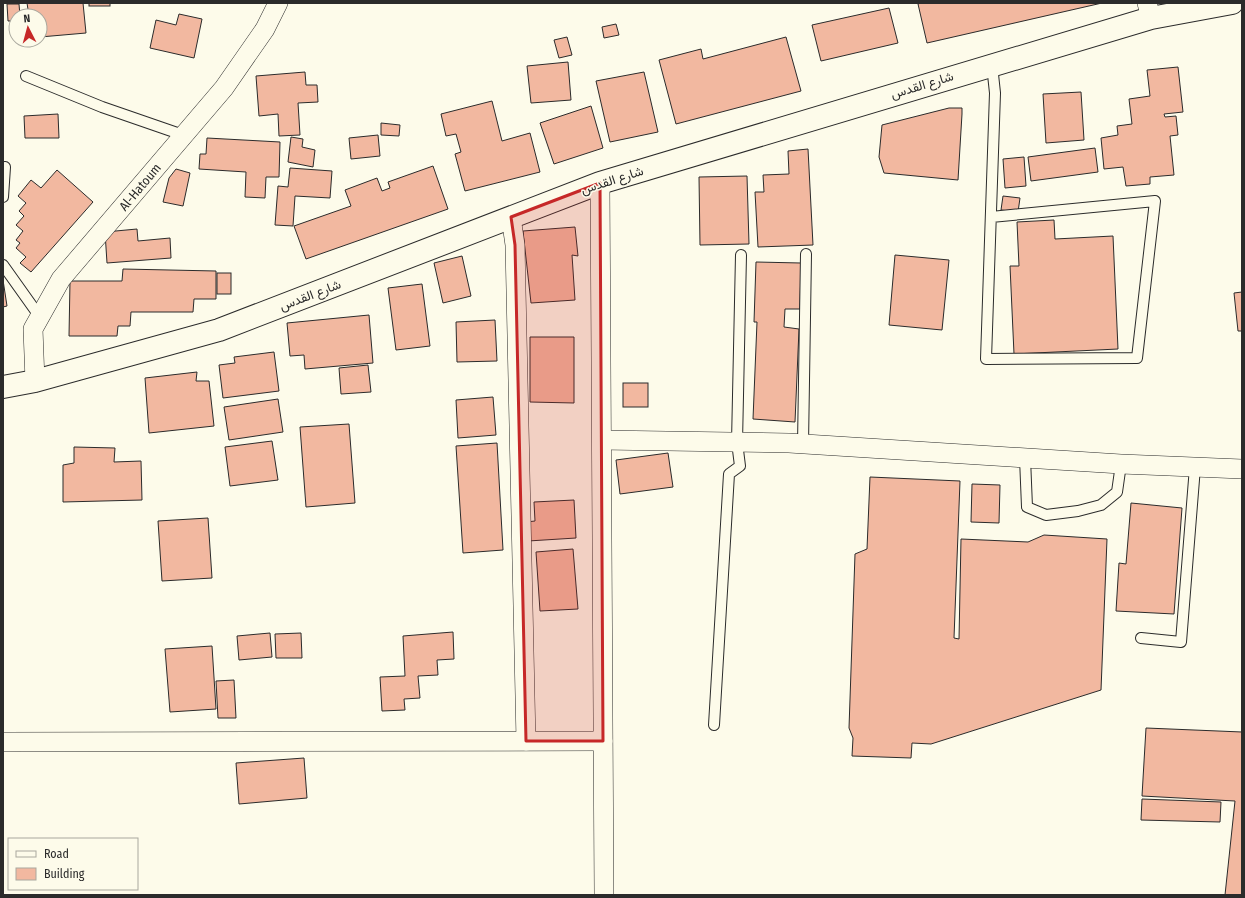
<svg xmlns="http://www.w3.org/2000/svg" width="1245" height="898" font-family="'Fira Sans Condensed',Vazirmatn,sans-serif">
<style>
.building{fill:#f2b8a0;stroke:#2b2b2b}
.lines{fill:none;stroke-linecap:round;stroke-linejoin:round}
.service-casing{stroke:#2b2b2b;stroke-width:12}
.minor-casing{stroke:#2b2b2b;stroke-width:20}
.secondary-casing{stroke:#2b2b2b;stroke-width:24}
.service{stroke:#fdfbea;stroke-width:10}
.minor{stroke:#fdfbea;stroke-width:19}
.secondary{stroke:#fdfbea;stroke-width:22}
.marked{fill:#c62828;fill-opacity:0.2;stroke:#c62828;stroke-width:3;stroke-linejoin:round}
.labels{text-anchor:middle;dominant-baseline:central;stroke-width:3;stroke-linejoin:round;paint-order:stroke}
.street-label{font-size:13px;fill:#2b2b2b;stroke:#fdfbea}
</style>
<rect width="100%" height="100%" fill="#fdfbea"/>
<g class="building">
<path d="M27,3h56l3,30 -46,4v-21h-11z"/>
<rect x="89" y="3" width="21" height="3"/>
<path d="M921,3h181l-175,40 -9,-39z"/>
<path d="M7,4h12l1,12h-4v5h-8z"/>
<path d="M889,8l9,35 -77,18 -9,-36z"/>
<path d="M179,14l23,5 -8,39 -44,-10 6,-28 20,5z"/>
<path d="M616,24l3,11 -15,3 -2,-11z"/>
<path d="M567,37l5,18 -13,3 -5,-18z"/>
<path d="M786,37l15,54 -125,33 -17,-64 42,-11 2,10z"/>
<path d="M568,62l3,38 -40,3 -4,-37z"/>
<path d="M1178,67l5,45 -19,2 1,3 11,-1 2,19 -8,1 4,39 -24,2v7l-24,2 -3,-19 -19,2 -3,-31 17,-3 -1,-9 15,-2 -3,-25 21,-3 -3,-26z"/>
<path d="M305,72l1,13h11l1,17 -20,1 2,32 -21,1 -1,-22 -19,2 -3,-40z"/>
<path d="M644,72l14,60 -48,10 -14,-61z"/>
<path d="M1081,92l3,48 -38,3 -3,-49z"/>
<path d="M492,101l10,40 28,-8 10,39 -75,19 -10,-37 6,-2 -5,-18 -10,2 -5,-22z"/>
<path d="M591,106l12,42 -49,16 -14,-41z"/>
<path d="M949,108h13v6l-4,66 -74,-7 -5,-16 3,-32z"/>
<path d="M58,114l1,24h-34l-1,-22z"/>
<path d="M381,123l19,2 -1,11 -18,-1z"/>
<path d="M378,135l2,21 -29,3 -2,-21z"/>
<path d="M291,137l12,2 -1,8 13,3 -2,17 -25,-5z"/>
<path d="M207,138l73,4 -1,35h-13l-1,21 -20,-1 1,-25 -47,-3 1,-15h6z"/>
<path d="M1095,148l3,24 -67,9 -3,-24z"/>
<path d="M808,149l5,96 -55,2 -3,-55h9l-1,-17 26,-1 -1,-23z"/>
<path d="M1024,157l2,29 -21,2 -2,-29z"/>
<path d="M433,166l15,43 -142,50 -12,-33 57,-20 -6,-16 32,-12 5,13 8,-3 -2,-6z"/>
<path d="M290,168l42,3 -2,27 -35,-2 -2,30 -18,-1 3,-39 10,1z"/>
<path d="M176,169l14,4 -7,33 -20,-4 6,-24z"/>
<path d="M57,170l36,32 -62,70 -11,-9 6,-6 -10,-9 4,-5 -4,-3 7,-9 -7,-6 8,-9 -5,-5 7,-8 -8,-7 13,-16 10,8z"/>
<path d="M747,176l2,68 -49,1 -1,-68z"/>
<path d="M1003,196l17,2 -2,14 -17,-2z"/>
<path d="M1054,220l1,19 58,-3 5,113 -104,5 -4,-88h9l-2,-44z"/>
<path d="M575,227l3,29 -6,-1 3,45 -44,3 -8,-72z"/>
<path d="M137,229l1,12 32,-3 1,20 -64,5 -2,-31z"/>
<path d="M895,255l54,5 -7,70 -53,-5z"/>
<path d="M462,256l9,40 -28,7 -9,-40z"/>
<path d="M756,262l45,1 -1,46h-15l-1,18 15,2 -4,93 -42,-3 4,-97h-3z"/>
<path d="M123,269l93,2v28h-22l-1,13h-62l-1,14h-12l-1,10h-48l1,-55h52z"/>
<rect x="217" y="273" width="14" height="21"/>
<path d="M3,280l4,26 -4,1z"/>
<path d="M422,284l8,62 -34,4 -8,-62z"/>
<path d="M1242,292v39h-4l-4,-38z"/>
<path d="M369,315l4,48 -68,6 -1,-14 -14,1 -3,-33z"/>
<path d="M495,320l2,41 -40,1 -1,-40z"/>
<path d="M530,337h44v66l-44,-1z"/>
<path d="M274,352l5,39 -56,7 -4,-33 16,-2 -1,-6z"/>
<path d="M368,365l3,27 -30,2 -2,-26z"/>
<path d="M197,372l-1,9h13l5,45 -65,7 -4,-55z"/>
<rect x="623" y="383" width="25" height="24"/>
<path d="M493,397l3,38 -38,3 -2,-38z"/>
<path d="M278,399l5,33 -54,8 -5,-33z"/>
<path d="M349,424l6,79 -49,4 -6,-80z"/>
<path d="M272,441l6,39 -48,6 -5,-39z"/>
<path d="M497,443l6,107 -40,3 -7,-107z"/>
<path d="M74,447l41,1 -1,14 27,-1 1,39 -79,2v-37l11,-2z"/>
<path d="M668,453l5,34 -53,7 -4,-34z"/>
<path d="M870,477l90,4 -6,157 5,1 2,-100 67,3 16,-7 63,4 -6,151 -170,54 -19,-1 -1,15 -59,-2 1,-18 -4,-10 6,-174 12,-5z"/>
<path d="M972,484l28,1 -1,38 -28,-1z"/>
<path d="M574,500l2,38 -48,3 -2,-19 9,-1 -1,-19z"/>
<path d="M1131,503l51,5 -8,106 -58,-3 3,-48 7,1z"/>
<path d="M208,518l4,60 -50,3 -4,-60z"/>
<path d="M573,549l5,60 -38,2 -4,-59z"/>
<path d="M453,632l1,27 -17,1 1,15 -20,1 2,22 -16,1 1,11 -23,1 -2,-34 25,-1 -2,-40z"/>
<path d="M270,633l2,24 -33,3 -2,-24z"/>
<path d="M301,633l1,25h-26l-1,-24z"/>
<path d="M212,646l4,63 -46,3 -5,-63z"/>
<path d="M234,680l2,38h-18l-2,-37z"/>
<path d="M1146,728l96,4v163h-17l10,-94 -93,-5z"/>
<path d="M304,758l3,40 -68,6 -3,-41z"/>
<path d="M1142,799l79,3 -1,20 -79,-2z"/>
</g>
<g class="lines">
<g class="service-casing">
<g id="service">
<path d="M26,76l76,31 81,28"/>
<path d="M3,197l2,-30"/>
<path d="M991,217l164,-16 -18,157 -151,1 9,-266 -3,-28"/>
<path d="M3,265l37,52"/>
<path d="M803,444l3,-190"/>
<path d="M1025,458l2,49 19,8 32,-4 23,-6 16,-13 4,-28"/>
<path d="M1141,638l40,4 14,-175"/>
<path d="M714,725l15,-251 11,-8 -3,-24 4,-187"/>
</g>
</g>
<g class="minor-casing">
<g id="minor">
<path d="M1147,3l4,15"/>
<path d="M600,183l4,712"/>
<path d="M511,217l4,28 11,496"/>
<path d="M35,381l-2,-52 28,-50 163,-191 41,-59 13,-26"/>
<path d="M602,440l187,3 332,21 121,5"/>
<path d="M3,742l600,-1"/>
</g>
</g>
<g class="secondary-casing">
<path id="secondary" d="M3,387l32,-6 184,-51 381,-147 551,-165 81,-15"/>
</g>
<use href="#service" class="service"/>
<use href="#minor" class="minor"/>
<use href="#secondary" class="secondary"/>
</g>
<path class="marked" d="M600,183l3,558h-77l-11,-496 -4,-28z"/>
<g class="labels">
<g class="street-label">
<text transform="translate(922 85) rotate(-17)">شارع القدس</text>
<text transform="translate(612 180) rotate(-18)">شارع القدس</text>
<text transform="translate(140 187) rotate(-50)">Al-Hatoum</text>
<text transform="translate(310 295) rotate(-21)">شارع القدس</text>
</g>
</g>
<rect width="1245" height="898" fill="none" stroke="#2b2b2b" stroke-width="8"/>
<rect x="8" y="838" width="130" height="52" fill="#fdfbea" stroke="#a9a89e"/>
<rect x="16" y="851" width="20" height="6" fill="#fdfbea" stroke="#a9a89e"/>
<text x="44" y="858" font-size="12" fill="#2b2b2b">Road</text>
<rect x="16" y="868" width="20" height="12" fill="#f2b8a0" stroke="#a9a89e"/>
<text x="44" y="878" font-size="12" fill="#2b2b2b">Building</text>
<g transform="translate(28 28) rotate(354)"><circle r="19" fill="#fdfbea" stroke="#a9a89e"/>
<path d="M0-3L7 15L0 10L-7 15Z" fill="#c62828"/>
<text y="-6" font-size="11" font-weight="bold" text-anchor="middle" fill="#2b2b2b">N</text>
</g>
</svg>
